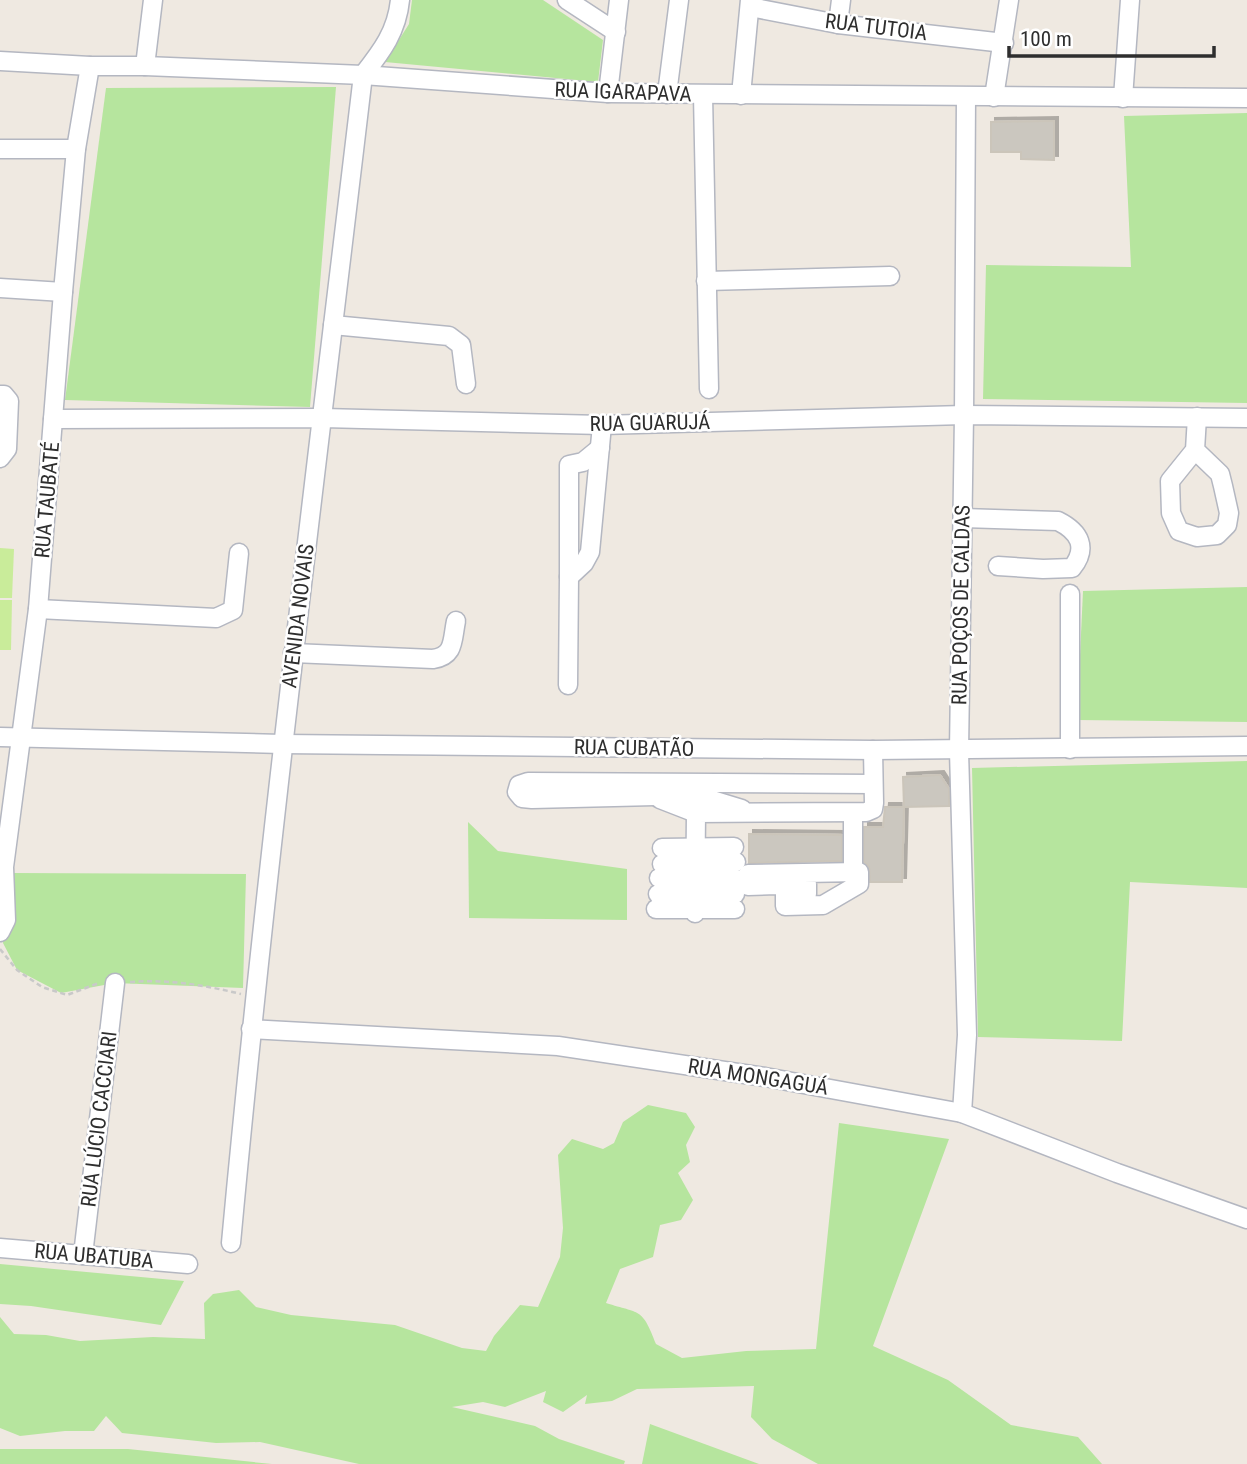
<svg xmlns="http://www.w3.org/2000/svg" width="1247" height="1464" font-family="'Roboto Condensed',sans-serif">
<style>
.green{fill:#b6e59e}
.pitch{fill:#c9ec9a}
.building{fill:#cbc7bf;stroke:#cbc5ba;stroke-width:2;filter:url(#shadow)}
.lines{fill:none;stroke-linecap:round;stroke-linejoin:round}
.minor-casing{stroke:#b4b7c1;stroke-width:21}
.path{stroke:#c9c9c9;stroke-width:2.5;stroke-dasharray:5 3.5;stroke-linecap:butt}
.minor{stroke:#fff;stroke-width:18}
.labels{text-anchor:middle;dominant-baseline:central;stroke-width:5;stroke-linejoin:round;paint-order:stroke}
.street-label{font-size:21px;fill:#2e2e2e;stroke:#fff}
</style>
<defs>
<filter id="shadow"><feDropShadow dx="4" dy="-4" stdDeviation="0" flood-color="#0004"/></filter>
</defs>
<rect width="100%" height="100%" fill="#efe9e1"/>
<g class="green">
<path d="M412,0h131l60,40 -5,42 -213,-20 24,-38z"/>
<path d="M336,87l-26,320 -245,-7 41,-312z"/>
<path d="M1247,113v290l-264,-4 3,-134 145,2 -7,-151z"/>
<path d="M1247,587v135l-170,-2 6,-129z"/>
<path d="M1247,761v127l-117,-6 -8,159 -144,-4 -6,-269z"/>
<path d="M468,822l30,29 129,18v51l-158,-2z"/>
<path d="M12,873l234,1 -3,114 -128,-5 -54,10 -44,-23 -14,-27z"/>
<path d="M648,1105l38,8 9,14 -9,18 4,17 -12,11 15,27 -12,20 -21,5 -7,32 -33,12 -14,34c34,11 36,4 50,41l26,14 64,-7 70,-2 23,-226 110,16 -76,207 75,34 63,45 67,12 24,27h-284l-46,-25 -21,-22 3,-31 -117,3 -25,12 -27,3 2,-9 -24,17 -20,-10 3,-11 -41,16 -22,-5 -31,5 83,19 24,13 66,22 -1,3h-265l-99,-22 -44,1 -94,-10 -16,-17 -12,15h-29l-45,5 -20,-8v-111l14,17 32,1 34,6 73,-4 52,2 -1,-36 9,-9 26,-4 17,17 35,8 104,10 67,23 24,3 8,-15 26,-31 18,2 22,-50 3,-29 -5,-73 14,-16 31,10 11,-6 9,-21z"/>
<path d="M0,1264l184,17 -23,44 -130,-19 -31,-2z"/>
<path d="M650,1424l109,40h-117z"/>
<path d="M0,1449h128l144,15h-272z"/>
</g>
<g class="pitch">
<path d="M0,548l14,1 -2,49h-12z"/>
<path d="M0,600h12l-1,50h-11z"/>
</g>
<g class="building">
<path d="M1054,121v39l-33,-1v-7h-30v-30z"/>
<path d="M940,775l9,14v17l-45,1 -1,-30z"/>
<path d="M885,807h19l-2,75h-32l-1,-15 -5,-5v-35h19z"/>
<path d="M749,834l93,1v26l-93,2z"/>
</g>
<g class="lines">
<g class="minor-casing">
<g id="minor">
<path d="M567,0l49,32"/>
<path d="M750,7l88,17 166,19"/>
<path d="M838,24l3,-24"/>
<path d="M0,61l90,5h55l218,9 245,18 639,5"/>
<path d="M145,66l8,-66"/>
<path d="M608,93l11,-93"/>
<path d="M667,94l12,-94"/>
<path d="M703,95l6,294"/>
<path d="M741,95l9,-95"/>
<path d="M994,97l15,-97"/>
<path d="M1123,98l7,-98"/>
<path d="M0,149h76"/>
<path d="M706,281l184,-5"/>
<path d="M0,288l63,4"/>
<path d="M333,325l116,11 12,9 5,39"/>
<path d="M0,395h4l5,6 -2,48 -7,9"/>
<path d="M53,419l270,-1 279,7 362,-10 283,3"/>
<path d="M1195,450l25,24 3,12 6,27 -2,12 -10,10 -20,2 -18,-6 -8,-18 -1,-32 25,-31 2,-33"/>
<path d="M963,518l95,3c22,11 30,27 14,47l-29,1 -45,-3"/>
<path d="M569,577v-112l14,-3 17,-14"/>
<path d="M38,609l178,9 17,-8 6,-57"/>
<path d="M293,653l140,6c22,-3 19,-19 23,-38"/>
<path d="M568,685l1,-108 15,-14 6,-11 12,-127"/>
<path d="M0,737l282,7 591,6 374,-4"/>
<path d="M1070,749v-155"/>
<path d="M696,795l-164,4 -10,-1 -5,-6 2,-7 9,-3 345,2"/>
<path d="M660,799l36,14v-18l46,14"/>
<path d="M853,813v59"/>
<path d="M662,848l72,-1"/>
<path d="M662,864l74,-2"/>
<path d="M859,872v12l-36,21 -38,1v-11l22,-1v-10l-59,2v-12z"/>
<path d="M659,878l78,1"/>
<path d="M658,894h77"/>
<path d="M656,909h79"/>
<path d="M695,913l1,-100 170,-1 7,-3 1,-6 -1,-53"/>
<path d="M0,932l6,-12 -2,-53 34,-258 25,-317 13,-143 14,-83"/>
<path d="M251,1029l307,17 207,31 197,36 155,60 130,46"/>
<path d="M962,1113l5,-78 -8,-284 5,-336 2,-318"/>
<path d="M231,1243c36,-390 86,-779 132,-1168 19,-24 34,-44 37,-75"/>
<path d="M0,1248l188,16"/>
<path d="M83,1255l32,-272"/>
</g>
</g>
<g class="path">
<path d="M0,949l17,21 25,17 25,8 32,-12"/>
<path d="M130,982c38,-3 74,3 111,12"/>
</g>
<use href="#minor" class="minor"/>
</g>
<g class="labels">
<g class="street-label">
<text transform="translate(876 27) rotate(7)">RUA TUTOIA</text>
<text transform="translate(623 92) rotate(2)">RUA IGARAPAVA</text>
<text transform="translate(650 423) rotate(-1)">RUA GUARUJÁ</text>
<text transform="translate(47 500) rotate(-85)">RUA TAUBATÉ</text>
<text transform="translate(961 605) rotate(-89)">RUA POÇOS DE CALDAS</text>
<text transform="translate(298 616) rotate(-83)">AVENIDA NOVAIS</text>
<text transform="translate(634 748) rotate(1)">RUA CUBATÃO</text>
<text transform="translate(758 1077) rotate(9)">RUA MONGAGUÁ</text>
<text transform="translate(99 1119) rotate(-83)">RUA LÚCIO CACCIARI</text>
<text transform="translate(94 1256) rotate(5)">RUA UBATUBA</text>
</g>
</g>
<path d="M1009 46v10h205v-10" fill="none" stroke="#2e2e2e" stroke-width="3.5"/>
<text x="1020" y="46" font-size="21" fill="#2e2e2e" stroke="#ffffff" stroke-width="5" paint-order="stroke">100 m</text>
</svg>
